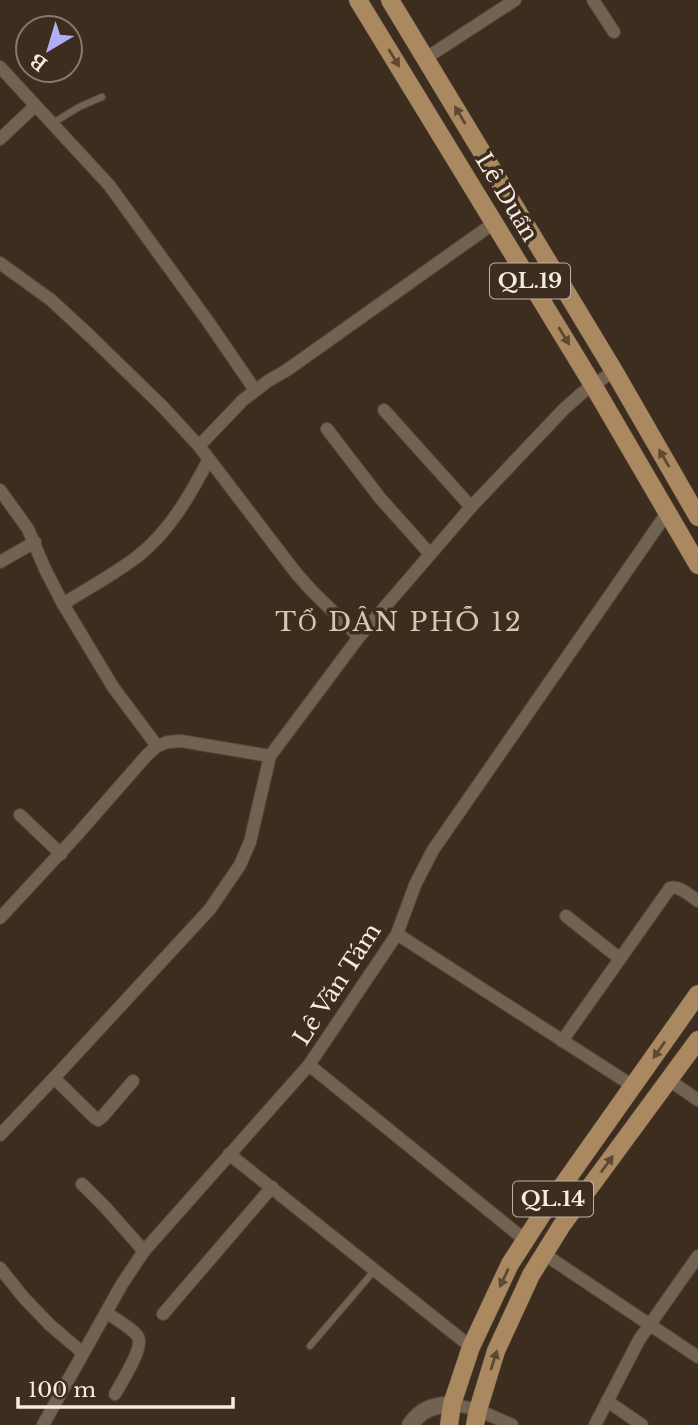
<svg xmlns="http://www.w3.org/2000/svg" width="698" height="1425" font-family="'Libre Baskerville',serif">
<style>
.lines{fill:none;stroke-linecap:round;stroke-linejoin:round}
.lane-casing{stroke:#55483c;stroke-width:8}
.street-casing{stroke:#55483c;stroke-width:14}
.secondary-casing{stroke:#55483c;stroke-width:18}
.primary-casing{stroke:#55483c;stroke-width:19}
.lane{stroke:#726252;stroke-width:6}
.street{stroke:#726252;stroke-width:12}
.secondary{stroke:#726252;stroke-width:16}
.primary{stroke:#aa8960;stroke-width:18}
.oneway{fill:#5d4932}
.labels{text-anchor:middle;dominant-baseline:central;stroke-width:7;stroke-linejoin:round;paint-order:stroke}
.shield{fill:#3c2d1f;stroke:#beb2a8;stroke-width:2}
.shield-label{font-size:21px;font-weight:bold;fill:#f5ebe2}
.street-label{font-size:23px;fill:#f5ebe2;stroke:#3c2d1f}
.quarter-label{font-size:26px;letter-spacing:2px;fill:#d8c5b3;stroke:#3c2d1f}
</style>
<rect width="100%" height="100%" fill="#3c2d1f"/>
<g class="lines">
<g class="lane-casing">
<g id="lane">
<path d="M53,123l26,-16 23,-10"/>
<path d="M310,1346l64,-75"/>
</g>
</g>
<g class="street-casing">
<g id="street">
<path d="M593,0l21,32"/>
<path d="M426,58l89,-58"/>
<path d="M0,67l109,118 98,135 48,70"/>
<path d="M0,139l35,-33"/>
<path d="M0,263l51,37 39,36 72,70 37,40 97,127 16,18 47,46"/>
<path d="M384,410l87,97"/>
<path d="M327,429l53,69 50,56"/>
<path d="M199,446l44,-46 25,-19 19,-11 207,-147"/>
<path d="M0,490l28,39 17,40 18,35 50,83 44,59"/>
<path d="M0,562l35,-20"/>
<path d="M63,604c25,-16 52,-30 75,-48 32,-25 52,-61 71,-97"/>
<path d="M20,815l41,39"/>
<path d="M566,916l53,42"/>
<path d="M0,918l77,-83 70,-80 10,-9 11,-4 13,-1 89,15"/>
<path d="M397,934l236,152"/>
<path d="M562,1041l108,-153c10,-3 20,8 28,13"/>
<path d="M309,1065l216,175"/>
<path d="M54,1078l41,40 3,2 5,-4 30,-35"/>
<path d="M669,1080l29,20"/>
<path d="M0,1135l54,-57 156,-169 30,-44 10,-23 20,-86 89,-119 112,-130 93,-98 18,-16 32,-22"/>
<path d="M229,1154l242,193"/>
<path d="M82,1184l23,23 39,44"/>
<path d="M544,1254l154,103"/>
<path d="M0,1268l24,30 26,27 33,28"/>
<path d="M106,1312c7,6 28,17 32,25 6,11 -17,46 -23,57"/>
<path d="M163,1314l109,-127"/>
<path d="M607,1401l35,24"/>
<path d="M452,1404l26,6 34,15"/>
<path d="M43,1425l79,-141 22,-33 165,-186 88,-131 18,-49 18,-35 234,-337"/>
<path d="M595,1425l44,-85 59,-84"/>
</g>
</g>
<g class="secondary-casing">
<path id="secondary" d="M410,1425c12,-17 23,-19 42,-21"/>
</g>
<g class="primary-casing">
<g id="primary">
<path d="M358,0l235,385 105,180"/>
<path d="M390,0l224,371 84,146"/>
<path d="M449,1425l3,-21 19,-57 39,-83 31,-48 157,-222"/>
<path d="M475,1425l3,-15 18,-59 35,-76 31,-50 136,-185"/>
</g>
</g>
<use href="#lane" class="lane"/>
<use href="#street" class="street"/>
<use href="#secondary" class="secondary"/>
<use href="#primary" class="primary"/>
</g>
<defs><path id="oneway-solid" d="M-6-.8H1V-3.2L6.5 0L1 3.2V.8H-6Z" transform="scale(1.75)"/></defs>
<g class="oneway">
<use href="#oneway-solid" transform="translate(394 58) rotate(59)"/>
<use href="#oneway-solid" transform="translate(460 115) rotate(-121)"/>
<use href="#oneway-solid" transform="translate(564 336) rotate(58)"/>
<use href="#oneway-solid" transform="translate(664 458) rotate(-120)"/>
<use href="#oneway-solid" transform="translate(659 1050) rotate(125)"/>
<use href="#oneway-solid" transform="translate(607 1164) rotate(-54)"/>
<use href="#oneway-solid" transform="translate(504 1278) rotate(115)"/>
<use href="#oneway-solid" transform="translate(494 1360) rotate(-72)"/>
</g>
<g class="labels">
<g class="shield">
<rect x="490" y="263.5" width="80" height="35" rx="5"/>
<rect x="513" y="1181.5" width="80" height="35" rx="5"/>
</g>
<g class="shield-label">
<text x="530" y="281">QL.19</text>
<text x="553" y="1199">QL.14</text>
</g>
<g class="street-label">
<text transform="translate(507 197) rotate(59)">Lê Duẩn</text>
<text transform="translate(337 984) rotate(-57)">Lê Văn Tám</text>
</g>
<g class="quarter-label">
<text x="399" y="622">TỔ DÂN PHỐ 12</text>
</g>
</g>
<g transform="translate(49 49) rotate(218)"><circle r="33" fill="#3c2d1f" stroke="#86796d" stroke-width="2"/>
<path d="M0-5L12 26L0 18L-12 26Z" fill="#b2adf9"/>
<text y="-10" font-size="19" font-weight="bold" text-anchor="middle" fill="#f5ebe2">B</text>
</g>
<path d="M18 1397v10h215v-10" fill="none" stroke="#f5ebe2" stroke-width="3.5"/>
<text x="28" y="1397" font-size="21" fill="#f5ebe2" stroke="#3c2d1f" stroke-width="5" paint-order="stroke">100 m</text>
</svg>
